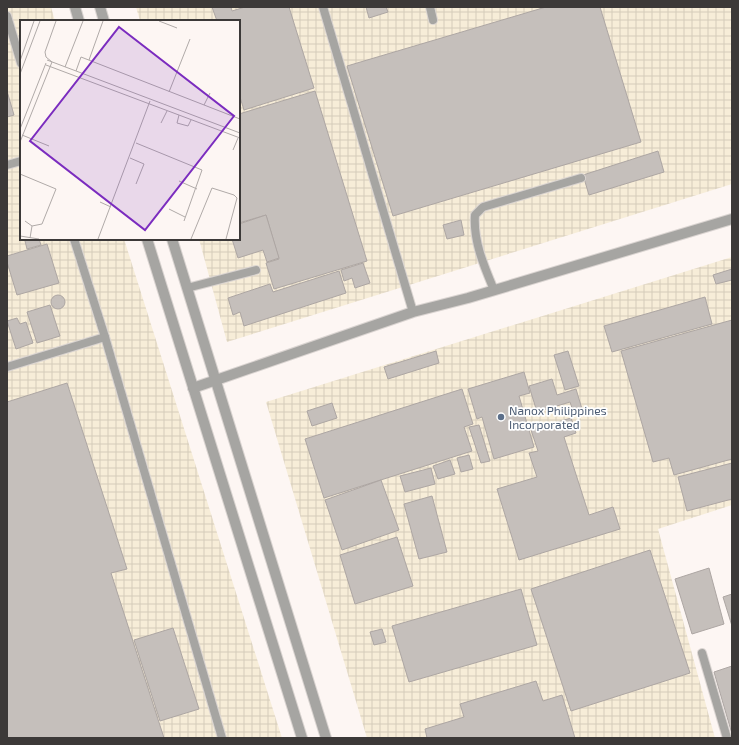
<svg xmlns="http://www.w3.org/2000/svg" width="739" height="745" font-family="'Exo 2',sans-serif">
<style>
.industrial{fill:url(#industrial-grid)}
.building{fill:#c5bfbb;stroke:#ada6a3}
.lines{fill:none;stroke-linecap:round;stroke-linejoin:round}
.lane-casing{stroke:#dad4d1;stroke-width:10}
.street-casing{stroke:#dad4d1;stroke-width:12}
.lane{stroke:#a6a5a2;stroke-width:8}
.street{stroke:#a6a5a2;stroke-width:10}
.service-dot{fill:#5c6f8a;stroke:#fff;stroke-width:1.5}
.labels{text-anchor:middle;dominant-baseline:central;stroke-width:3.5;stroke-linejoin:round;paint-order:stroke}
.service-label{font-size:12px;fill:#4e5e75;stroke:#fff;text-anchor:start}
.inset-road{fill:none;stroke:#b0aaa8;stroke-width:1}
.view{fill:#7b2cbf;fill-opacity:0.15;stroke:#7b2cbf;stroke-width:2}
.inset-edge{fill:none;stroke:#3c3938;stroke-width:2}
</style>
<defs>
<pattern id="industrial-grid" width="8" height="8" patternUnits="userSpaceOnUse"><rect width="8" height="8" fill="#f7edd8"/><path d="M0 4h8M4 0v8" fill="none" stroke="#d5ccba"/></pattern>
</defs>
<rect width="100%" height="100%" fill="#fdf6f3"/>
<g class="industrial">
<path d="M7,7h44l4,14h-34v218h103l158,499h-275z"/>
<path d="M136,7h596v177l-505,158 -28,-103h40v-218h-99z"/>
<path d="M732,257v248l-74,24 57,209h-348l-101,-336z"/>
</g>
<g class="building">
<path d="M212,7h19l1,4 13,-4h44l25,81 -70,22 -5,-16v-73h-22z"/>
<path d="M366,7h20l2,5 -19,6z"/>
<path d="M546,7h54l41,135 -248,74 -46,-150z"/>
<path d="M7,91l7,24 -7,2z"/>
<path d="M315,91l52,170 -93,28 -8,-26 13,-4 -13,-44 -27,8v-109z"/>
<path d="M658,151l6,21 -75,23 -6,-20z"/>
<path d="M266,215l13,43 -12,4 -4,-12 -25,8 -6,-19h7v-15z"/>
<path d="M461,220l3,15 -17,4 -4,-14z"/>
<path d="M30,239h9l2,6 -14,4 -2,-8z"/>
<path d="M47,244l12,39 -42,12 -10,-33v-6z"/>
<path d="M363,263l7,20 -15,5 -3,-10 -8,3 -3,-11z"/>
<path d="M732,269v11l-16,4 -3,-9z"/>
<path d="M339,271l7,22 -102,33 -4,-14 -7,3 -5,-17 42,-14 3,8z"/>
<circle cx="58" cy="302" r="7"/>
<path d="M705,297l7,27 -100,28 -8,-26z"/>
<path d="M50,305l10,31 -23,7 -10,-31z"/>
<path d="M17,318l3,6 6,-2 7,21 -17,6 -9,-28z"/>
<path d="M732,320v139l-58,16 -5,-17 -16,4 -32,-111z"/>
<path d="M436,351l3,12 -51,16 -4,-12z"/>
<path d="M568,351l11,35 -14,4 -11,-35z"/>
<path d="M524,372l6,21 -11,3 15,51 -40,12 -12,-42 -5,2 -9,-30z"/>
<path d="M552,379l5,16 19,-6 6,20 -9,2 -3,-9 -33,10 -8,-26z"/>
<path d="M67,383l60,186 -16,4 53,165h-157v-336z"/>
<path d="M462,389l11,35 -9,3 8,24 -148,47 -19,-59z"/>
<path d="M332,403l5,15 -25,8 -5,-15z"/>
<path d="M571,418l5,15 -12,4 25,78 24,-8 7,22 -101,31 -22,-71 40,-12 -8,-24 9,-2 -7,-21z"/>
<path d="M479,425l11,36 -9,2 -12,-36z"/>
<path d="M469,455l4,14 -12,3 -4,-14z"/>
<path d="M450,460l5,14 -17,5 -5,-13z"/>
<path d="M732,463v36l-45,12 -9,-34z"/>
<path d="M431,468l4,16 -30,8 -5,-16z"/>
<path d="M381,480l18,50 -57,20 -17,-50z"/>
<path d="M432,496l15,56 -28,7 -15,-55z"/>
<path d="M397,537l16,49 -58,18 -15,-49z"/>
<path d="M650,550l40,123 -119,38 -40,-122z"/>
<path d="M709,568l15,56 -32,10 -17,-55z"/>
<path d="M521,589l16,56 -128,37 -17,-56z"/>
<path d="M732,594v32l-9,-29z"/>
<path d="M173,628l26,81 -39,12 -26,-81z"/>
<path d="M382,629l4,13 -12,3 -4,-13z"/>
<path d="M732,666v68l-18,-62z"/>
<path d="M536,681l7,20 19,-6 13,43h-148l-2,-9 39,-12 -4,-13z"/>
</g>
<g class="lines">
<g class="lane-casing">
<g id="lane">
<path d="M323,7l90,305"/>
<path d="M430,7l3,13"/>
<path d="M7,16l14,47"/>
<path d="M7,165l14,-4"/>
<path d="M74,239l31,98 117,401"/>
<path d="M187,288l69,-18"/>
<path d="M494,290c-10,-24 -21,-49 -19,-75l8,-8 98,-29"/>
<path d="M7,367l98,-30"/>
<path d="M702,653l25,85"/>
</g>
</g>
<g class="street-casing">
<g id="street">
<path d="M75,7l4,14"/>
<path d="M100,7l4,14"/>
<path d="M147,239l155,499"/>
<path d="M172,239l154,499"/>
<path d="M193,388l220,-76 55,-14 264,-79"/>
</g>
</g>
<use href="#lane" class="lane"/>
<use href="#street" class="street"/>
</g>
<circle class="service-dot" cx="501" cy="417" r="4"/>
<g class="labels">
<g class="service-label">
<text x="509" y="410">Nanox Philippines<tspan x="509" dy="14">Incorporated</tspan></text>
</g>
</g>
<g transform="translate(20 20)">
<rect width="220" height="220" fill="#fdf6f3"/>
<path class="inset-road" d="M139,1l18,7M27,40l193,73M69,40l14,-39M0,41l14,-40M26,45l194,73M45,47l18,-46M56,51l5,-14 159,62M0,54l20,-53M149,72l21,-53M184,85l6,-12M159,95l-2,8 11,3 3,-6M141,103l6,-12M0,109l26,-66M2,115l27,11M0,122l32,-80 -6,-5 -1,-5 11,-31M116,123l66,27 -18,51M213,130l5,-12M110,138l14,6 -8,20M0,154l36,15 -14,35 -10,2M159,161l18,8M80,182l11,5M149,189l16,8M5,201l7,5 -2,12M0,216l19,3M78,219l52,-138M171,219l21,-51 22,7 3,3 -11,41"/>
<path class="view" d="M99,7l115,89 -89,114 -115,-89z"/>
<rect width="220" height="220" class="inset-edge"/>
</g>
<rect width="739" height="745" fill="none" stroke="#3c3938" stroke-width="16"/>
</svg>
